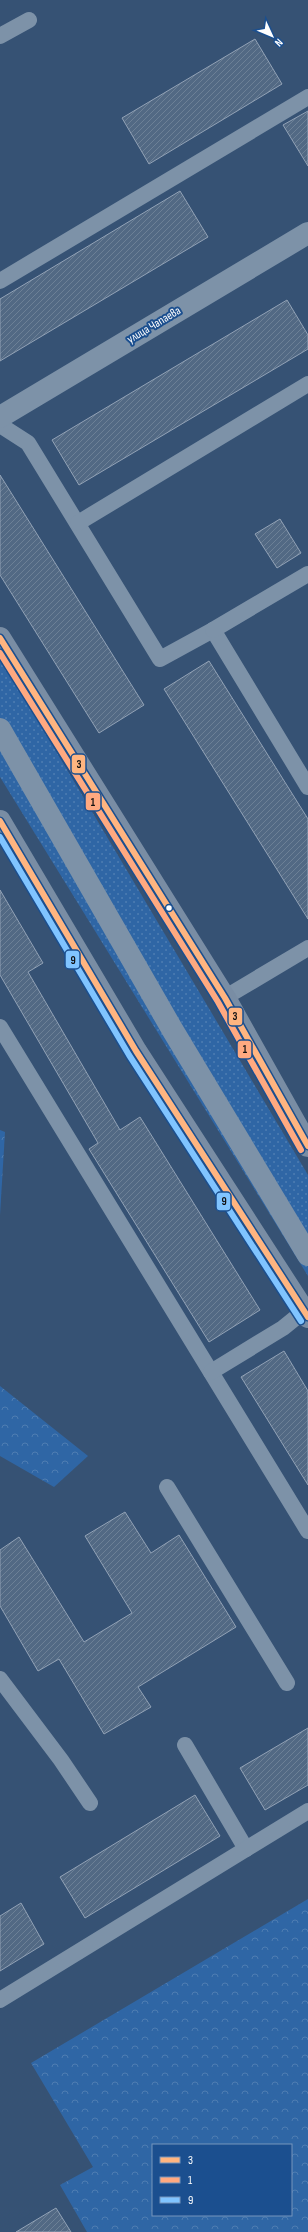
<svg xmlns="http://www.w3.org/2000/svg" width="308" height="2232" font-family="'Sofia Sans Condensed',sans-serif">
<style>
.grass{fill:url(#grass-dots)}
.forest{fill:url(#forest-crowns);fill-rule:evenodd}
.building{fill:url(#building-hatch);stroke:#92a2b6}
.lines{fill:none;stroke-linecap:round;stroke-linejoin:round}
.lane{stroke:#7d92a8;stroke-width:16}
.street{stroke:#7d92a8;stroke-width:22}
.secondary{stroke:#798da4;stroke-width:22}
.bus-1-casing{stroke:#1b4f8f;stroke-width:9}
.bus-2-casing{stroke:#1b4f8f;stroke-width:9}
.bus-3-casing{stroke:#1b4f8f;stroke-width:9}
.bus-1{stroke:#ffb580;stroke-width:6}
.bus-2{stroke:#ffa980;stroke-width:6}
.bus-3{stroke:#80c4ff;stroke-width:6}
.bus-dot{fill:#fff;stroke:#1b4f8f;stroke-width:1.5}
.labels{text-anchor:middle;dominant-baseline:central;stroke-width:4;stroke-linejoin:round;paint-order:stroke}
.street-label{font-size:12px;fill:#fff;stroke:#1b4f8f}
.line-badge{stroke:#1b4f8f;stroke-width:1.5}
.pale-badge-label{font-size:11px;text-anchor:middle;font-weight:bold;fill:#111}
</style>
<defs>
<pattern id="grass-dots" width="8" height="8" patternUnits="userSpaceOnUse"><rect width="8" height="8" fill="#2f66a5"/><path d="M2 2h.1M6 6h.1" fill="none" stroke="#4e7db2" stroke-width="1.8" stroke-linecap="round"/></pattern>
<pattern id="forest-crowns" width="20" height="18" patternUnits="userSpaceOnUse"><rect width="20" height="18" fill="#2f66a5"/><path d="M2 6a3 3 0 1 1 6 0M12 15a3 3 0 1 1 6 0" fill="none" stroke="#4e7db2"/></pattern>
<pattern id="building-hatch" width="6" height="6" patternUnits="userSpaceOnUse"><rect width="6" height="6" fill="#526984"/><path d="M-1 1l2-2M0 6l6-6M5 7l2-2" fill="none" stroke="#6c8096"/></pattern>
</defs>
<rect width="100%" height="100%" fill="#365274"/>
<path class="grass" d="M0,657l308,518v101l-308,-499z"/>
<g class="forest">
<path d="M0,1130l5,2 -5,83z"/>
<path d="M0,1386l88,70 -34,31 -54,-31z"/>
<path d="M308,1899v333h-221l-27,-47 33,-18 -62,-104zM153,2145h138v70h-138z"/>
</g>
<g class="building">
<path d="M255,39l27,45 -133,80 -27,-46z"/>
<path d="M308,111v55l-25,-41z"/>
<path d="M180,191l28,46 -208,124v-62z"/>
<path d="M287,300l21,35v14l-229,136 -27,-45z"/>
<path d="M0,475l144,230 -45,28 -99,-158z"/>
<path d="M280,519l21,34 -24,15 -22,-34z"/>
<path d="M209,661l99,158v100l-144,-230z"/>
<path d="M0,890l43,73 -15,9 92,158 20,-13 120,193 -51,32 -120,-193 9,-6 -98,-168z"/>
<path d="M284,1351l24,40v94l-67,-108z"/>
<path d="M125,1512l26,41 28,-18 57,92 -98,60 13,20 -47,27 -45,-75 -21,12 -38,-65v-56l19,-13 65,105 48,-29 -47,-77z"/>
<path d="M308,1728v57l-43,25 -25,-42z"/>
<path d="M195,1795l25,41 -135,82 -25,-41z"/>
<path d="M21,1903l23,41 -44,27v-55z"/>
<path d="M56,2208l15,24h-55z"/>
</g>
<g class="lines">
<g class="lane">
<path d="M0,36l29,-16"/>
<path d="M0,281l308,-184"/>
<path d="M0,425l28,18 132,216 53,-29 95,157"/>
<path d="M78,523l230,-139"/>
<path d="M213,630l95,-56"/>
<path d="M224,998l84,-50"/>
<path d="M0,1027l308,504"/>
<path d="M211,1372l72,-44 21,-17"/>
<path d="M167,1487l120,196"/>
<path d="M0,1679l61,81 29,43"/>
<path d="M185,1745l61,104"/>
<path d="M0,2000l308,-189"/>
</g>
<g class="street">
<path d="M0,417l308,-184"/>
<path d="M0,729l172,300 136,226"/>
</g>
<g class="secondary">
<path d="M0,638l225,360 83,148"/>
<path d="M0,821l136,230 172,266"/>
</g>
<g class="bus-1-casing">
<g id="bus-1">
<path d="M0,638l225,360 83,148"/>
<path d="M0,821l136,230 172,266"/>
</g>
</g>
<g class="bus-2-casing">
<path id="bus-2" d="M0,653l218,349 83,148"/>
</g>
<g class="bus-3-casing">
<path id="bus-3" d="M0,837l129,218 172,266"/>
</g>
<use href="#bus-1" class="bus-1"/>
<use href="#bus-2" class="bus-2"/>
<use href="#bus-3" class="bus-3"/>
</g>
<circle class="bus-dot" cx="169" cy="908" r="3.5"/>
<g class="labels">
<g class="street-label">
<text transform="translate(154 325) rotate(-31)">улица Чапаева</text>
</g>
</g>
<g class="line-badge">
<rect x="71" y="754" width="15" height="20" rx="4" fill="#ffb580"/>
<rect x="85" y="792" width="16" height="19" rx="4" fill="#ffa980"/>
<rect x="65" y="950" width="15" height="19" rx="4" fill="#80c4ff"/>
<rect x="228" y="1007" width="15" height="19" rx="4" fill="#ffb580"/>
<rect x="237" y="1040" width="15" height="19" rx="4" fill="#ffa980"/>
<rect x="216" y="1192" width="15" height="19" rx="4" fill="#80c4ff"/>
</g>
<g class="pale-badge-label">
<text x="79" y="768">3</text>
<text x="93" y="806">1</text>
<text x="73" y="964">9</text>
<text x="235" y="1020">3</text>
<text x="245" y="1053">1</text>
<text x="224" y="1205">9</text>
</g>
<rect x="152" y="2144" width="140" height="72" fill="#1b4f8f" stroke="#7695bc"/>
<rect x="160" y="2157" width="20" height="6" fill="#ffb580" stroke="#7695bc"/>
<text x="188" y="2164" font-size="12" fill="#ffffff">3</text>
<rect x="160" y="2177" width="20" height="6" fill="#ffa980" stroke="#7695bc"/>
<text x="188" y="2184" font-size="12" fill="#ffffff">1</text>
<rect x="160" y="2197" width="20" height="6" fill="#80c4ff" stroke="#7695bc"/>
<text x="188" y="2204" font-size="12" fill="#ffffff">9</text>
<g transform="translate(272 36) rotate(134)" stroke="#1b4f8f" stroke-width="3" paint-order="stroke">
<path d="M0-3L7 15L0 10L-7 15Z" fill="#ffffff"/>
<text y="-6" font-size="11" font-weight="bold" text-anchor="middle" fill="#ffffff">N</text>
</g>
</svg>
